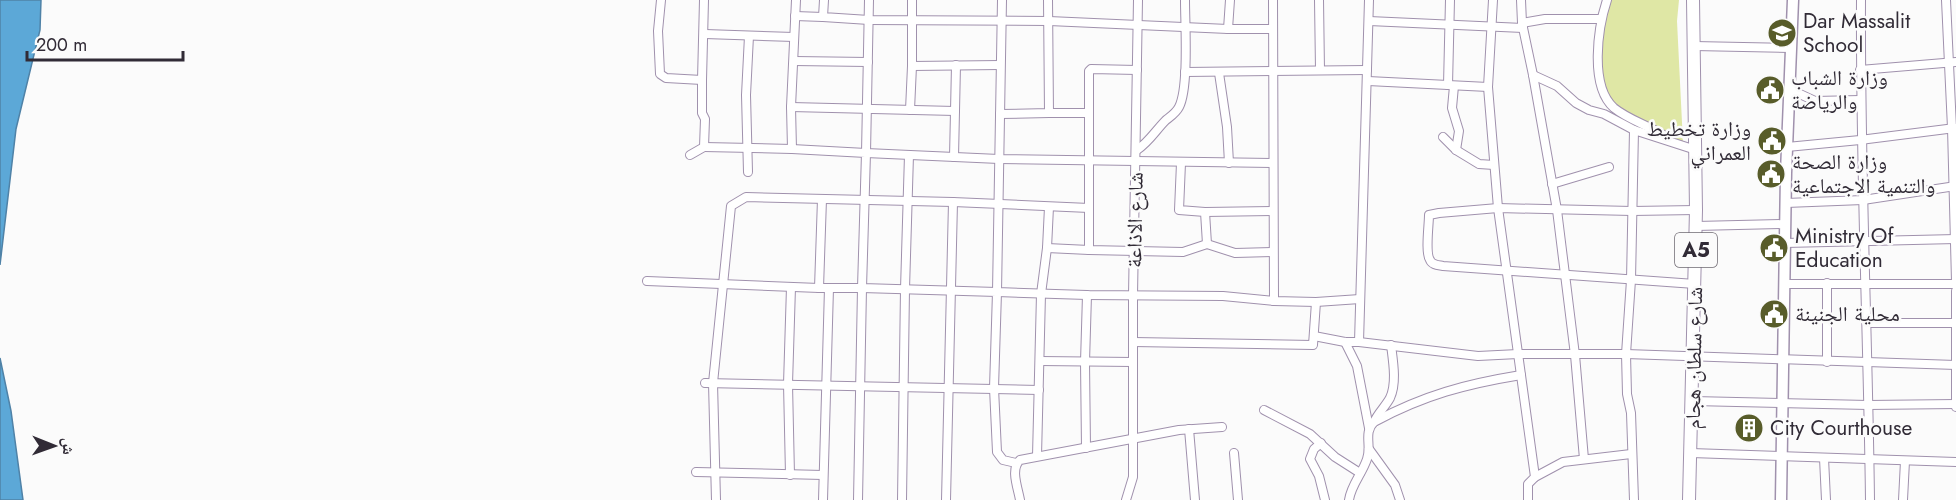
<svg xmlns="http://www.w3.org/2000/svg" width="1956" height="500" font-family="Jost,'Noto Naskh Arabic',sans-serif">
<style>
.green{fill:#dfe7a5}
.water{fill:#5ca8d7;stroke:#4f82a7;stroke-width:1.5}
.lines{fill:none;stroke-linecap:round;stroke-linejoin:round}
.minor-casing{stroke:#a091ad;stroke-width:10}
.major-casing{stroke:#a091ad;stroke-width:13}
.highway-casing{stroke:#a091ad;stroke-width:14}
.minor{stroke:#fff;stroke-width:8}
.major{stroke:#fff;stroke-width:10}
.highway{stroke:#fff;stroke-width:12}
.labels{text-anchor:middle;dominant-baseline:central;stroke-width:5;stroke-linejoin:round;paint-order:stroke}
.shield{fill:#fbfbfb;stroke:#6e6971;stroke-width:1.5}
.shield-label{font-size:20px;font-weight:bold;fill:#312b36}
.poi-label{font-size:21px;fill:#312b36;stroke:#fbfbfb;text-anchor:start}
.street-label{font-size:21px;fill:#312b36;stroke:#fbfbfb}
</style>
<rect width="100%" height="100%" fill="#fbfbfb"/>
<path class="green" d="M1610,0h69l-2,21 6,122 -8,-1c-16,-10 -54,-27 -64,-41 -19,-27 -8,-72 -1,-101z"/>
<g class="water">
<path d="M0,0h41l-1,30 -24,99 -16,136z"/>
<path d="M0,358l11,53 12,89h-23z"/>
</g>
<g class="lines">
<g class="minor-casing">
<g id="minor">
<path d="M661,0l-3,31 2,43 6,4 36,2"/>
<path d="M796,0l-5,107 1,42 74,4 -4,135 135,4 -3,96 3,64 6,8 13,3"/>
<path d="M824,0l-1,17 46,3 180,1 179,8h44"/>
<path d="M869,0l-3,153 133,6 274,4"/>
<path d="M912,0v66l88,-1"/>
<path d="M1002,0l-5,292 90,3 136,1 51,5"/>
<path d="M1273,0l1,301 42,1 44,-3"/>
<path d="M1319,0l1,70"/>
<path d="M1493,0l-5,87 10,121 37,269 -7,7v16"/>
<path d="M1521,0l1,23 11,52 24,135 18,145 9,104"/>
<path d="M1607,0c-9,27 -18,86 7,108 16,13 37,18 54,30"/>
<path d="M1861,0c-1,167 7,333 9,500"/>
<path d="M1946,0l6,128 4,153"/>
<path d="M795,16l28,1"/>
<path d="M1369,21l154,7"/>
<path d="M1522,23l23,-4h56"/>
<path d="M1228,29l2,-29"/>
<path d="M705,34l89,3"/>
<path d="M1694,46l96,2"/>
<path d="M794,61l74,1"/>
<path d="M1860,70l96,-8"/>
<path d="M1185,72l182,-2"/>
<path d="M1219,73l8,54 2,36"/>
<path d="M1533,75l24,11 19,17 13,7 15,4 30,16"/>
<path d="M1368,81l120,6"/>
<path d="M1448,85l2,-85"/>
<path d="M1454,86l-2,22 7,23 -3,19"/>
<path d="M1789,89l26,12 45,-1"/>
<path d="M791,107l164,4"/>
<path d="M910,110l2,-44"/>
<path d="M1049,113h40"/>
<path d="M1000,114l49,-1 -1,-113"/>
<path d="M1443,137l13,13 23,14 15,1"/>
<path d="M704,147l88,2"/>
<path d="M1787,147l73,-7 95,-12"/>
<path d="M1137,150c13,-9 18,-19 29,-30 5,-4 10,-7 13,-13 10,-19 6,-83 6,-107"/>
<path d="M690,155l14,-8 1,-28 -3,-6v-33l2,-80"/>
<path d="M954,157l2,-92"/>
<path d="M1181,163l-2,47 26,2 2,32"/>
<path d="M748,172l-2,-77 3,-59"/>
<path d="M1552,184l57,-17"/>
<path d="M1786,203l77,-3 93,-14"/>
<path d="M1089,208v42l94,2 24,-8 28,9 38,-1"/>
<path d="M1205,212l67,-1"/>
<path d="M1696,226l89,-2"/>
<path d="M1785,243l171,-4"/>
<path d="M1047,248l42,2"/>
<path d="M647,281l172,7h43l-4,212"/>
<path d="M1695,284l-252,-18c-5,-1 -11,-1 -13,-6 -5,-7 -1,-35 -1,-45l10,-2 59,-5 134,3 64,-1"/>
<path d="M1784,284h172"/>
<path d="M819,288l3,-89"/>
<path d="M1867,323h89"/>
<path d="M1314,336l31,6h14l10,-342"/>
<path d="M1133,342l180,3 3,-43"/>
<path d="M1345,342l12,24 12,62"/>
<path d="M1359,342l119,14 40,-2h108l330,11"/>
<path d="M1040,361l93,1"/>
<path d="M1827,362v-79"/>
<path d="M705,383l334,7"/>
<path d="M1693,401l175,4 88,-1"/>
<path d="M1956,407v-116"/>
<path d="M1264,410l46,24 25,23 25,16"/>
<path d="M1374,422c4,-9 11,-15 16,-24 7,-15 3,-37 1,-53"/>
<path d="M1189,429l6,71"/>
<path d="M1321,443l-7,6 -4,10 9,17 6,24"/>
<path d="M1086,448l-1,-86 2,-67"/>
<path d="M1369,449l26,36 5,15"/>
<path d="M1234,453l4,47"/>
<path d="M1691,453l265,9"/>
<path d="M1037,456l4,-162 6,-46 2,-41"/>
<path d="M1824,458l2,42"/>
<path d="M696,472l127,3"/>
<path d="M790,475l-2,-91 3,-97"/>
<path d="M1535,477l28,-15 68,-8"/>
<path d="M716,500l-3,-117 18,-177 15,-9 207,5 136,6v-137l2,-2 46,1"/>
<path d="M823,500l6,-212"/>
<path d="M902,500l3,-211 4,-134"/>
<path d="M946,500l7,-298"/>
<path d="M1020,500c-2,-12 -10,-31 0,-40l159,-30 43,-3"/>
<path d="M1126,500l7,-23v-181l5,-296"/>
<path d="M1349,500c2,-15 13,-26 18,-41 5,-13 -4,-26 7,-37 50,-27 92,-38 147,-47"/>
<path d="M1634,500l-3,-87 -4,-19 -1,-40 5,-74 3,-150 62,20"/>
<path d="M1903,500l2,-39"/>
</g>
</g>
<g class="major-casing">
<path id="major" d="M1781,500l5,-327 7,-173"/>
</g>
<g class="highway-casing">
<path id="highway" d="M1689,500l7,-290 -3,-210"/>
</g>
<use href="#minor" class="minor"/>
<use href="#major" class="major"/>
<use href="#highway" class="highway"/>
</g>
<defs>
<g id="school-disc" transform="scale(1.5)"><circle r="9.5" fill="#585c2a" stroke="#fbfbfb"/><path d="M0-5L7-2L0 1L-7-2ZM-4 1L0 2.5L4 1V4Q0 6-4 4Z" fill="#fff"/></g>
<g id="civic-disc" transform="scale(1.5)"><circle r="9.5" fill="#585c2a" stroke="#fbfbfb"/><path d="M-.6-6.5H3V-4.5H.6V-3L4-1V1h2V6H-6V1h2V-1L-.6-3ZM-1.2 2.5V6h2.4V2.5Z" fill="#fff"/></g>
<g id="building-disc" transform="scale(1.5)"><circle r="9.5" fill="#585c2a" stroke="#fbfbfb"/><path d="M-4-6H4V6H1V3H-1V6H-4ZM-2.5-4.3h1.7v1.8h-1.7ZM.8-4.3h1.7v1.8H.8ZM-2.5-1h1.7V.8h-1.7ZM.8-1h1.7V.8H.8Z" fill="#fff"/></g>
</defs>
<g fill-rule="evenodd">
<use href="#school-disc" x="1782" y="33"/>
<use href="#civic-disc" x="1770" y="90"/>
<use href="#civic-disc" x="1772" y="141"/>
<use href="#civic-disc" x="1771" y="174"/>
<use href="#civic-disc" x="1774" y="248"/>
<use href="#civic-disc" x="1774" y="314"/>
<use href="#building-disc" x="1749" y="428"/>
</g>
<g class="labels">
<rect class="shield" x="1675" y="233" width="42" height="34" rx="4.5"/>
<g class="shield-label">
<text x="1696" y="250">A5</text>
</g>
<g class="poi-label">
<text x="1803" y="21">Dar Massalit<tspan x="1803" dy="24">School</tspan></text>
<text x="1791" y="78">وزارة الشباب<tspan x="1791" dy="24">والرياضة</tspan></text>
<text x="1751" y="129" text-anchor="end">وزارة تخطيط<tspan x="1751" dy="24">العمراني</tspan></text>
<text x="1792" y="162">وزارة الصحة<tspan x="1792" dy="24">والتنمية الاجتماعية</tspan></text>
<text x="1795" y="236">Ministry Of<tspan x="1795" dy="24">Education</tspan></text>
<text x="1795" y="314">محلية الجنينة</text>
<text x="1770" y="428">City Courthouse</text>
</g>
<g class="street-label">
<text transform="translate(1135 220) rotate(-89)">شارع الاذاعة</text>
<text transform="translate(1694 358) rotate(-89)">شارع سلطان هجام</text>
</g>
</g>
<g transform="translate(54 446) rotate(91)" stroke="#fbfbfb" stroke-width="4.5" paint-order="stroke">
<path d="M0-4.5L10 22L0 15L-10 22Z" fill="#312b36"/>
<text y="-9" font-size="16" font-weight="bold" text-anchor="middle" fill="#312b36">ش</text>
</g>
<path d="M27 51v9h156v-9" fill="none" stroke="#312b36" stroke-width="3"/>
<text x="36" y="51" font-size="18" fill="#312b36" stroke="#fbfbfb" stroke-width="4.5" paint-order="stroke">200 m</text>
</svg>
